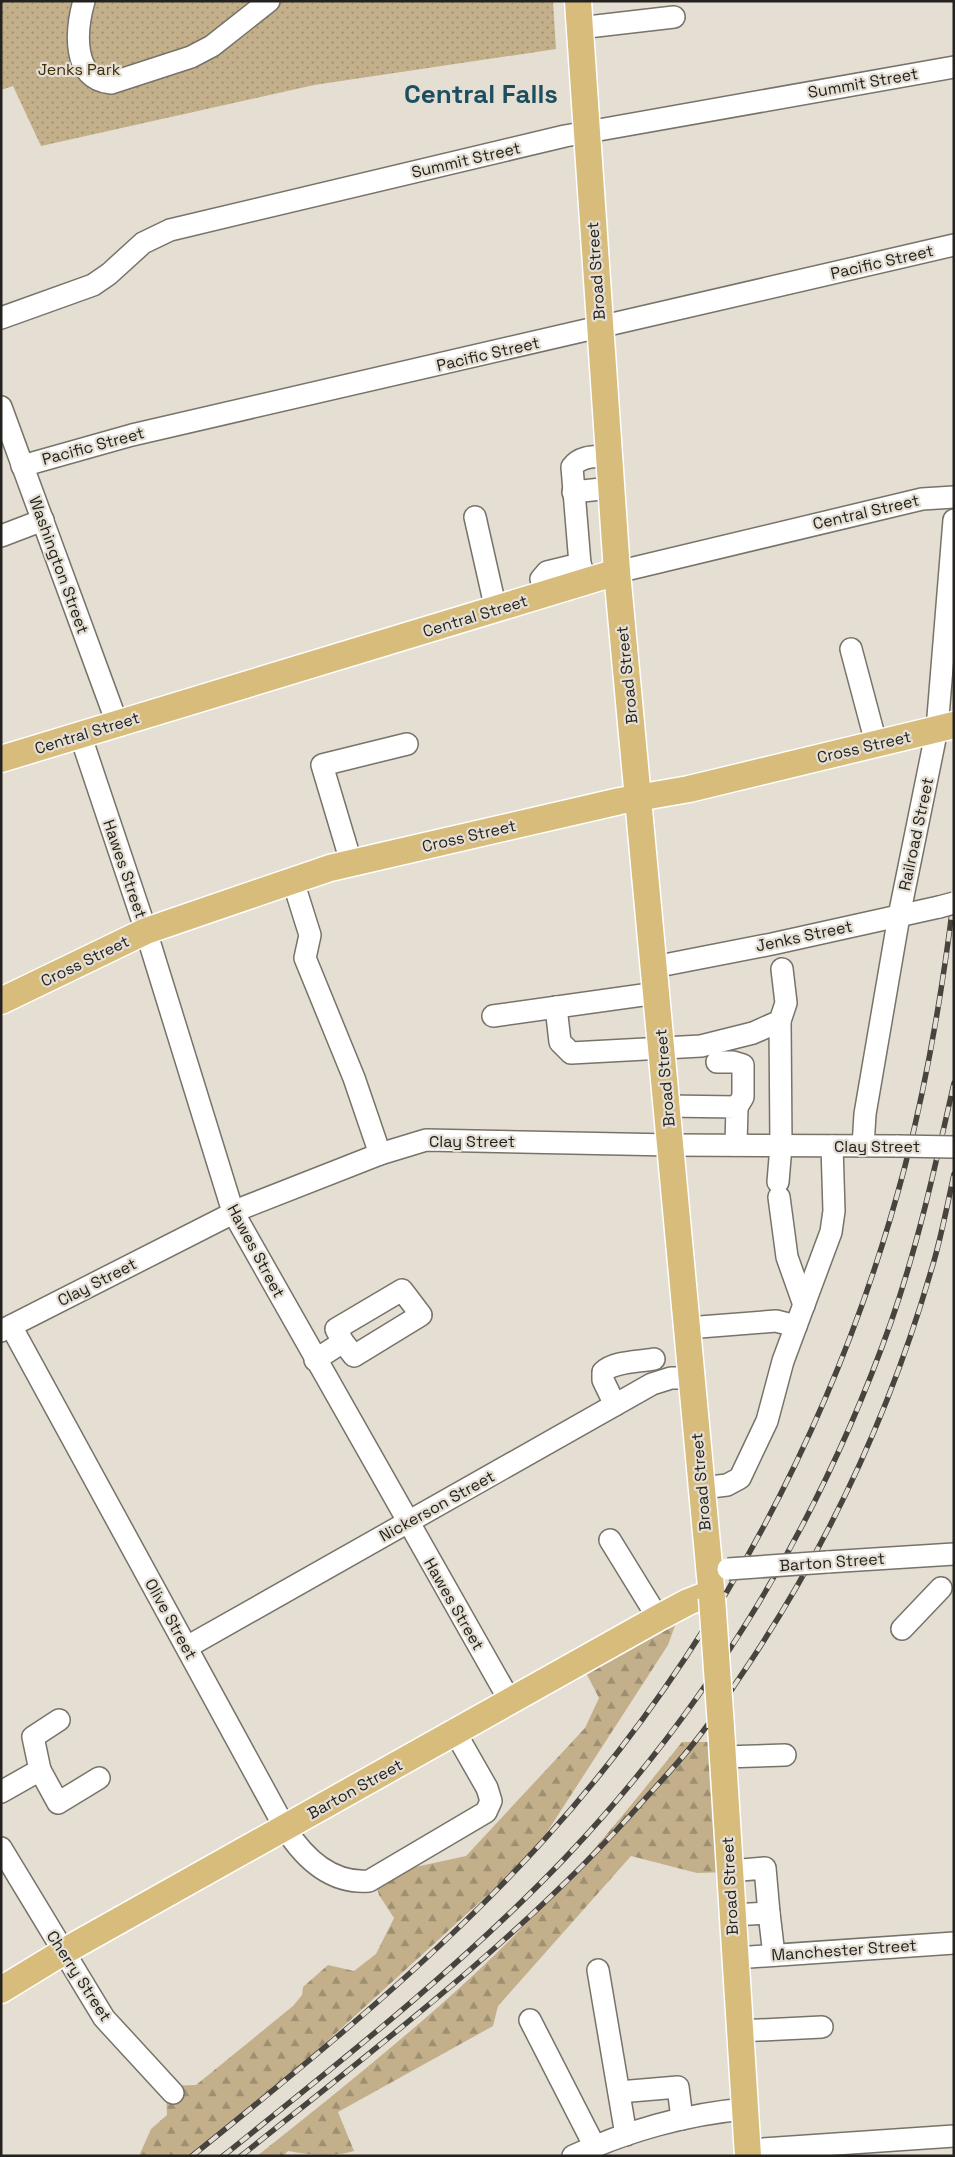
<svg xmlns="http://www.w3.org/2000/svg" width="955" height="2157" font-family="'Space Grotesk',sans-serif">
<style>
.forest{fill:url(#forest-firs)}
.park{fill:url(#park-dots)}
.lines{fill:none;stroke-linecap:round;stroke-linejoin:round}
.minor-casing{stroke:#787369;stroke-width:24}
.major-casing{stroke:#fff;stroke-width:29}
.minor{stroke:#fff;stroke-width:21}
.major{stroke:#d7bc7c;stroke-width:26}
.rail-casing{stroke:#47443f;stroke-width:5.5}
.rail{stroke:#e4ded3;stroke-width:4;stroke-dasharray:11;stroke-linecap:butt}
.minor-bridge-casing{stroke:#787369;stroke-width:24;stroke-linecap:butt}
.major-bridge-casing{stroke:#fff;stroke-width:29;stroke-linecap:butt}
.minor-bridge{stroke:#fff;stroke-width:21}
.major-bridge{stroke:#d7bc7c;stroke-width:26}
.labels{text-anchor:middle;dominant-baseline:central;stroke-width:4.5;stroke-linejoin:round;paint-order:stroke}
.park-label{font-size:16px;fill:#3d2e0d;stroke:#e4ded3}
.street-label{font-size:16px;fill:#24221e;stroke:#e4ded3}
.town-label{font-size:26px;font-weight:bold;fill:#1c4e5f;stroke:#e4ded3}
</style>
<defs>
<pattern id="forest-firs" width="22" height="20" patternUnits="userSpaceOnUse" patternTransform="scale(1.25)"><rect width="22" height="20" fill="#c3b08b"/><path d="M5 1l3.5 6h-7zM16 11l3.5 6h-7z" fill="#9e8f71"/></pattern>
<pattern id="park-dots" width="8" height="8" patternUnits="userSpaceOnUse" patternTransform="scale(1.25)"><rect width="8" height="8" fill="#c3b08b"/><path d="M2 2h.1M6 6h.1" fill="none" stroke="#9e8f71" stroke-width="1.8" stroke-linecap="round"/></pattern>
</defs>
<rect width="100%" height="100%" fill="#e4ded3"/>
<g class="forest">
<path d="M689,1587l-21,58 -130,201 -11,13 -249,227 -88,70h-51l12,-27 16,-14 -1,-29 30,-1 97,-79 9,-11 1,-8 25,-22 26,6 22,-17 18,-36 -15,-23 -5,-19 92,-20 119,-128 14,-30 -20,-39z"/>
<path d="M682,1742h39l8,130 -32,1 -66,-17 -133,150 -5,20 -155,86 16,39c-19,6 -46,4 -66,0l-5,5h-26c89,-71 179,-142 259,-222 60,-60 113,-126 166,-192z"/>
</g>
<path class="park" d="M1,1h552l3,48 -242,36 -273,61 -28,-60 -12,4z"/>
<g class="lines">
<g class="minor-casing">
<g id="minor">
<path d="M84,1c-8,28 -13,79 27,82l80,-26 21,-11 57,-45"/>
<path d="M579,28l95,-11"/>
<path d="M1,318l92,-33 16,-11 34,-31 27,-13 395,-94 389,-69"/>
<path d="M1,407l116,316"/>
<path d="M22,466l110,-31 822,-190"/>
<path d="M573,492l38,-4"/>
<path d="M475,517l21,93"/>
<path d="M1,536l42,-16"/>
<path d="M580,564l-8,-97c9,-12 23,-10 37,-11"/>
<path d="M617,572l305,-73 32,-2"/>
<path d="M545,595l-4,-16 6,-7 33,-8 5,13"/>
<path d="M851,649l25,94"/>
<path d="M80,734l66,197 87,281 277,489"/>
<path d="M351,862l-29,-97 85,-21"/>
<path d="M293,881l17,54 -5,23 49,120 26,76"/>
<path d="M654,967l118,-23 167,-37"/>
<path d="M556,1007l4,35 11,11 130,-7 52,-13 27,-12 6,-18 -4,-34"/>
<path d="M493,1016l164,-23"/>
<path d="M717,1062h16l10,3v32l-6,10"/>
<path d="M667,1106l70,1 -1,38"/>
<path d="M863,1146l2,-32 34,-198 38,-187 17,-209"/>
<path d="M778,1182l3,-36 -1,-125"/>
<path d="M779,1197l8,60 17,48"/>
<path d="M11,1326l274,502c19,30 46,56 84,53l117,-69 5,-11 -4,-13 -32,-56"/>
<path d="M687,1328l89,-7 20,5"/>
<path d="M1,1331l244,-124 135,-53 46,-14 245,5 227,1"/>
<path d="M315,1360l28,-18 11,14 67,-41 -19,-25 -66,39 7,13"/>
<path d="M615,1405l-12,-25v-8c11,-11 36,-10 51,-13"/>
<path d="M702,1488l25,-3 13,-7 27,-57 16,-60 48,-129 3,-21 -2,-65"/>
<path d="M610,1540l48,78"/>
<path d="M827,1562l127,-8"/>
<path d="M902,1629l39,-41"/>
<path d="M187,1647l465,-263 19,-6h21"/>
<path d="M723,1757l62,-2"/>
<path d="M40,1770l18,33 41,-25"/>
<path d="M1,1792l39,-22 -7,-33 26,-17"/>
<path d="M1,1848l103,170 69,75"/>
<path d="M730,1871l35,-3 4,45"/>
<path d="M732,1915l37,-2 5,42"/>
<path d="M735,1958l219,-15"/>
<path d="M598,1970l28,165"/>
<path d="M530,2020l65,127"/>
<path d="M739,2031l83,-4"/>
<path d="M619,2092l59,-5 4,32"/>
<path d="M748,2150l206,-14"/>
<path d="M573,2156c53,-25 114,-42 172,-47"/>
</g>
</g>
<g class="major-casing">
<g id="major">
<path d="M578,1l39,571 95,1026"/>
<path d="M1,759l616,-187"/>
<path d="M1,1001l145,-70 184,-63 290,-67 69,-12 265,-64"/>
<path d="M721,1727l27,429"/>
<path d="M1,1990l62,-38 595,-334 30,-16 23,-9"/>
</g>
</g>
<use href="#minor" class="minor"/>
<use href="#major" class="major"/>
<g class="rail-casing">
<g id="rail">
<path d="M192,2156c123,-99 246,-199 352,-316 172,-190 296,-426 361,-674 23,-89 38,-179 49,-270"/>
<path d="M223,2156c118,-95 238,-189 343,-299 145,-153 255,-337 325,-535 27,-77 45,-159 63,-239"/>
<path d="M241,2156c140,-112 284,-221 403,-356 18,-20 37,-40 53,-61 16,-20 29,-41 43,-62 85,-125 149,-261 191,-406 10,-32 16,-65 23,-97"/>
</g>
</g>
<use href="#rail" class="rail"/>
<g class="minor-bridge-casing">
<g id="minor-bridge">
<path d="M939,907l15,-4"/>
<path d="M898,1146l56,1"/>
<path d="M728,1569l99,-7"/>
</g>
</g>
<g class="major-bridge-casing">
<path id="major-bridge" d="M712,1598l9,129"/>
</g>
<use href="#minor-bridge" class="minor-bridge"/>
<use href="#major-bridge" class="major-bridge"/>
</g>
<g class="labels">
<g class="park-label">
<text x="79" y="69">Jenks Park</text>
</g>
<g class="street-label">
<text transform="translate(863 83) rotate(-10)">Summit Street</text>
<text transform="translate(466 160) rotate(-13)">Summit Street</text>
<text transform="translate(882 262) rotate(-13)">Pacific Street</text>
<text transform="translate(596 271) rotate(-94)">Broad Street</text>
<text transform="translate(488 354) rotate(-13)">Pacific Street</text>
<text transform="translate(93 446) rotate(-15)">Pacific Street</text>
<text transform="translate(866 512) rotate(-13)">Central Street</text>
<text transform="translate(59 565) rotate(70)">Washington Street</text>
<text transform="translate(475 616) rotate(-17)">Central Street</text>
<text transform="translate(627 675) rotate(-96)">Broad Street</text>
<text transform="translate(87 733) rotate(-17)">Central Street</text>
<text transform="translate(864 747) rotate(-13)">Cross Street</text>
<text transform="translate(916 834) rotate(-78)">Railroad Street</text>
<text transform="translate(469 836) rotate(-13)">Cross Street</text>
<text transform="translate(125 869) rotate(71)">Hawes Street</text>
<text transform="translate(804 936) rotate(-12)">Jenks Street</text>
<text transform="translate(85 961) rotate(-26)">Cross Street</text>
<text transform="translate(665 1078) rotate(-95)">Broad Street</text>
<text x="472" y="1141">Clay Street</text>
<text x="877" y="1146">Clay Street</text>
<text transform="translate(256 1251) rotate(62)">Hawes Street</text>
<text transform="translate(97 1282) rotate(-27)">Clay Street</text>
<text transform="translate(701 1482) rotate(-95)">Broad Street</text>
<text transform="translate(437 1506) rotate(-29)">Nickerson Street</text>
<text transform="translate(832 1562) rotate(-4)">Barton Street</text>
<text transform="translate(454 1604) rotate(60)">Hawes Street</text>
<text transform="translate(171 1619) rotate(61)">Olive Street</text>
<text transform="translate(355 1789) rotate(-29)">Barton Street</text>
<text transform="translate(730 1886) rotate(-93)">Broad Street</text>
<text transform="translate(844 1950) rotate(-4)">Manchester Street</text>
<text transform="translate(79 1976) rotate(57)">Cherry Street</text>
</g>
<g class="town-label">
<text x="481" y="94">Central Falls</text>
</g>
</g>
<rect width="955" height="2157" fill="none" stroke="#24221e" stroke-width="5"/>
</svg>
